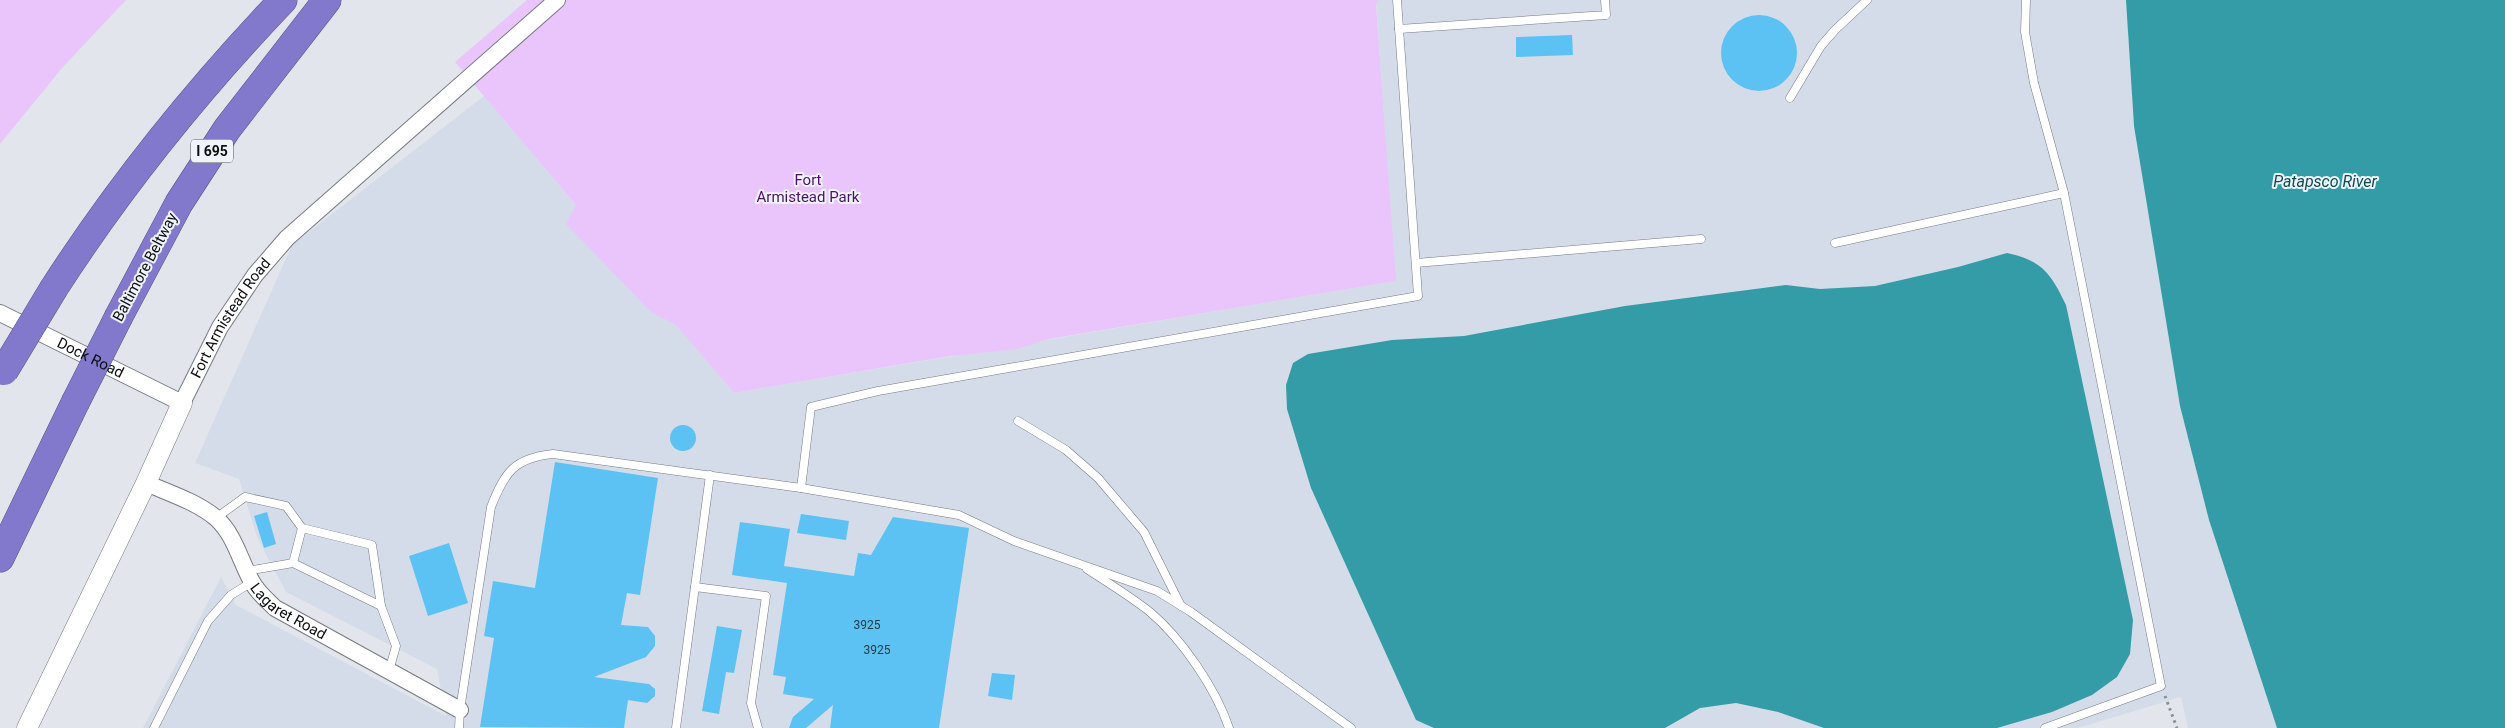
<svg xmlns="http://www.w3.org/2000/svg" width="2505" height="728" font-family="Roboto,sans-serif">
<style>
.built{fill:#d4dce9}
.green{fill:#eac5fc}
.water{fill:#349ca6}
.building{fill:#5cc2f3}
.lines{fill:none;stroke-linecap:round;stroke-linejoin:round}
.service-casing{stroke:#777b80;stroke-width:9}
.minor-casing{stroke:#777b80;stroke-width:18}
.tertiary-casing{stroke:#777b80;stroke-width:21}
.motorway-casing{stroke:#59548b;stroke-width:29}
.path{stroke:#8c8f93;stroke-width:3;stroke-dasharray:2.5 4;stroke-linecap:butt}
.service{stroke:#fff;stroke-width:8}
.minor{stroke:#fff;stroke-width:16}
.tertiary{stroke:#fff;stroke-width:20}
.motorway{stroke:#8279cd;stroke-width:28}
.motorway-bridge-casing{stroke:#59548b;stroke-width:29;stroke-linecap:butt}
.motorway-bridge{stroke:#8279cd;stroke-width:28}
.labels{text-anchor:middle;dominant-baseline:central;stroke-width:4;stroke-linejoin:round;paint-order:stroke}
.number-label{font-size:12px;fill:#213b49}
.shield{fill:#eff3fa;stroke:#515356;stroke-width:1}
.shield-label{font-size:14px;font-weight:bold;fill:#0d0e10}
.park-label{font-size:15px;fill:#4f0e68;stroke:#eff3fa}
.street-label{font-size:15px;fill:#0d0e10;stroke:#eff3fa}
.water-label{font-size:16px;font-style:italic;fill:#0e4b50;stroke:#eff3fa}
</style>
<rect width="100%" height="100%" fill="#e2e6ec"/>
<path class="built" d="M1376,0h750l8,126 46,280 29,114 68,208h-89l-7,-31 -103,31h-1935l78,-151 15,28 210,111 -9,-47 -151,-77 -29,-55 -18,-58 -44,-16 97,-218 192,-149 250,297 661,-112z"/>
<g class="green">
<path d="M0,0h126l-64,68 -62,76z"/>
<path d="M527,0h851l-2,5 20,276 -347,58 -31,10 -68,7 -216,37 -58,-68 -25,-13 -85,-88 10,-19 -121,-143z"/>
</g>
<g class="water">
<path d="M2126,0h379v728h-228l-68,-208 -29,-114 -46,-280z"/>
<path d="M2007,253c35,7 44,21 59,52l67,315 -3,34 -13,23 -25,18 -40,17 -55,16h-173l-46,-16 -42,-9 -36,5 -35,20h-231l-18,-8 -105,-232 -24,-79 -1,-24 7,-22 15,-9 84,-14 72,-4 161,-30 161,-21 34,4 55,-3 83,-19z"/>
</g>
<g class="building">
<circle cx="1759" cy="53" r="38"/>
<path d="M1572,35l1,20 -57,2v-20z"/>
<circle cx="683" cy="438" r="13"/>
<path d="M555,462l103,16 -18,117 -13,-2 -6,32 27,2 7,9v10l-9,11 -52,20 55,7 6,5v7l-8,7 -19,-3 -4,28 -144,-1 14,-89 -10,-2 9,-55 42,7z"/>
<path d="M267,512l9,32 -12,4 -10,-32z"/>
<path d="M801,514l48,7 -3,19 -49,-7z"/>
<path d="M893,517l76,11 -30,200h-109l3,-23 -27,23h-17l4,-11 21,-18 -31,-5 3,-17 -13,-2 14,-92 -55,-8 8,-53 50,7 -6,37 70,10 4,-23 13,2z"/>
<path d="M449,543l19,60 -40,13 -19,-60z"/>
<path d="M717,626l25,4 -8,43 -8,-1 -7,42 -17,-3z"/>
<path d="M992,673l23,2 -3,25 -24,-4z"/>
</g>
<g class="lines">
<g class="service-casing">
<g id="service">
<path d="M2026,0l-1,32 9,51 30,110 97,493 -116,42"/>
<path d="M1399,29l207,-14 -1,-15"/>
<path d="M1790,98l31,-52 14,-16 32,-30"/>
<path d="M1835,243l229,-50"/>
<path d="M1416,263l285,-24"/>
<path d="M1018,421l48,29 32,28 46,54 37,74"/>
<path d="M216,518l29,-21 41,9 16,22 70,17 9,61 -88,-43 9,-35"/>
<path d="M1087,569c21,14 43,27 63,43 32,27 66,77 79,116"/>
<path d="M247,571l46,-8"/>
<path d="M695,587l71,9 -15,107 7,25"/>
<path d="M381,606l15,40 -7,25"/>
<path d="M154,728l54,-107 23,-26 21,-13"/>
<path d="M459,728l1,-18 31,-203c14,-35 23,-49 62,-53l248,34"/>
<path d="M676,728l34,-253"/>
<path d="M1351,728l-160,-116 -34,-21 -143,-50 -55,-26 -158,-27 10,-81 67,-16 540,-95 -21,-296"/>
</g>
</g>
<g class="minor-casing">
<g id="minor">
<path id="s1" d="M0,313l182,90 38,-76 35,-52 32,-37 270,-238"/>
<path id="s2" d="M146,483c23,10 51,19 70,35 19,17 24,43 36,64 6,11 15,18 23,26l185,102"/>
</g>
</g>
<g class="tertiary-casing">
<path id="tertiary" d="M27,728l119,-245 36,-80"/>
</g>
<g class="motorway-casing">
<g id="motorway">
<path d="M54,288c67,-104 144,-199 229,-288"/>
<path d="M119,316l60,-113 48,-74 100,-129"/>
<path d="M0,558l75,-155"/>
</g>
</g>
<path class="path" d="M2165,696l12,32"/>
<use href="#service" class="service"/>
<use href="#minor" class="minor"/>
<use href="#tertiary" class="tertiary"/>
<use href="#motorway" class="motorway"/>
<g class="motorway-bridge-casing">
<g id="motorway-bridge">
<path d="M4,371l50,-83"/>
<path d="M75,403l44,-87"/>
</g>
</g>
<use href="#motorway-bridge" class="motorway-bridge"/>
</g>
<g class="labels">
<g class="number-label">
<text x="867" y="625">3925</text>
<text x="877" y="650">3925</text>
</g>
<rect class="shield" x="191" y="139.5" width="42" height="23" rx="4"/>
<g class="shield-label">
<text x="212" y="151">I 695</text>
</g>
<g class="park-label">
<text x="808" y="180">Fort<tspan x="808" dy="17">Armistead Park</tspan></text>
</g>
<g class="street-label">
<text transform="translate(145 267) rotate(-62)">Baltimore Beltway</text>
<text stroke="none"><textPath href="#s1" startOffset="301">Fort Armistead Road</textPath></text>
<text stroke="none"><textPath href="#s1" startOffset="101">Dock Road</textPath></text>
<text stroke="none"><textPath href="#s2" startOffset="200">Lagaret Road</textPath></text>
</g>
<g class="water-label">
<text x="2325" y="181">Patapsco River</text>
</g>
</g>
</svg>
